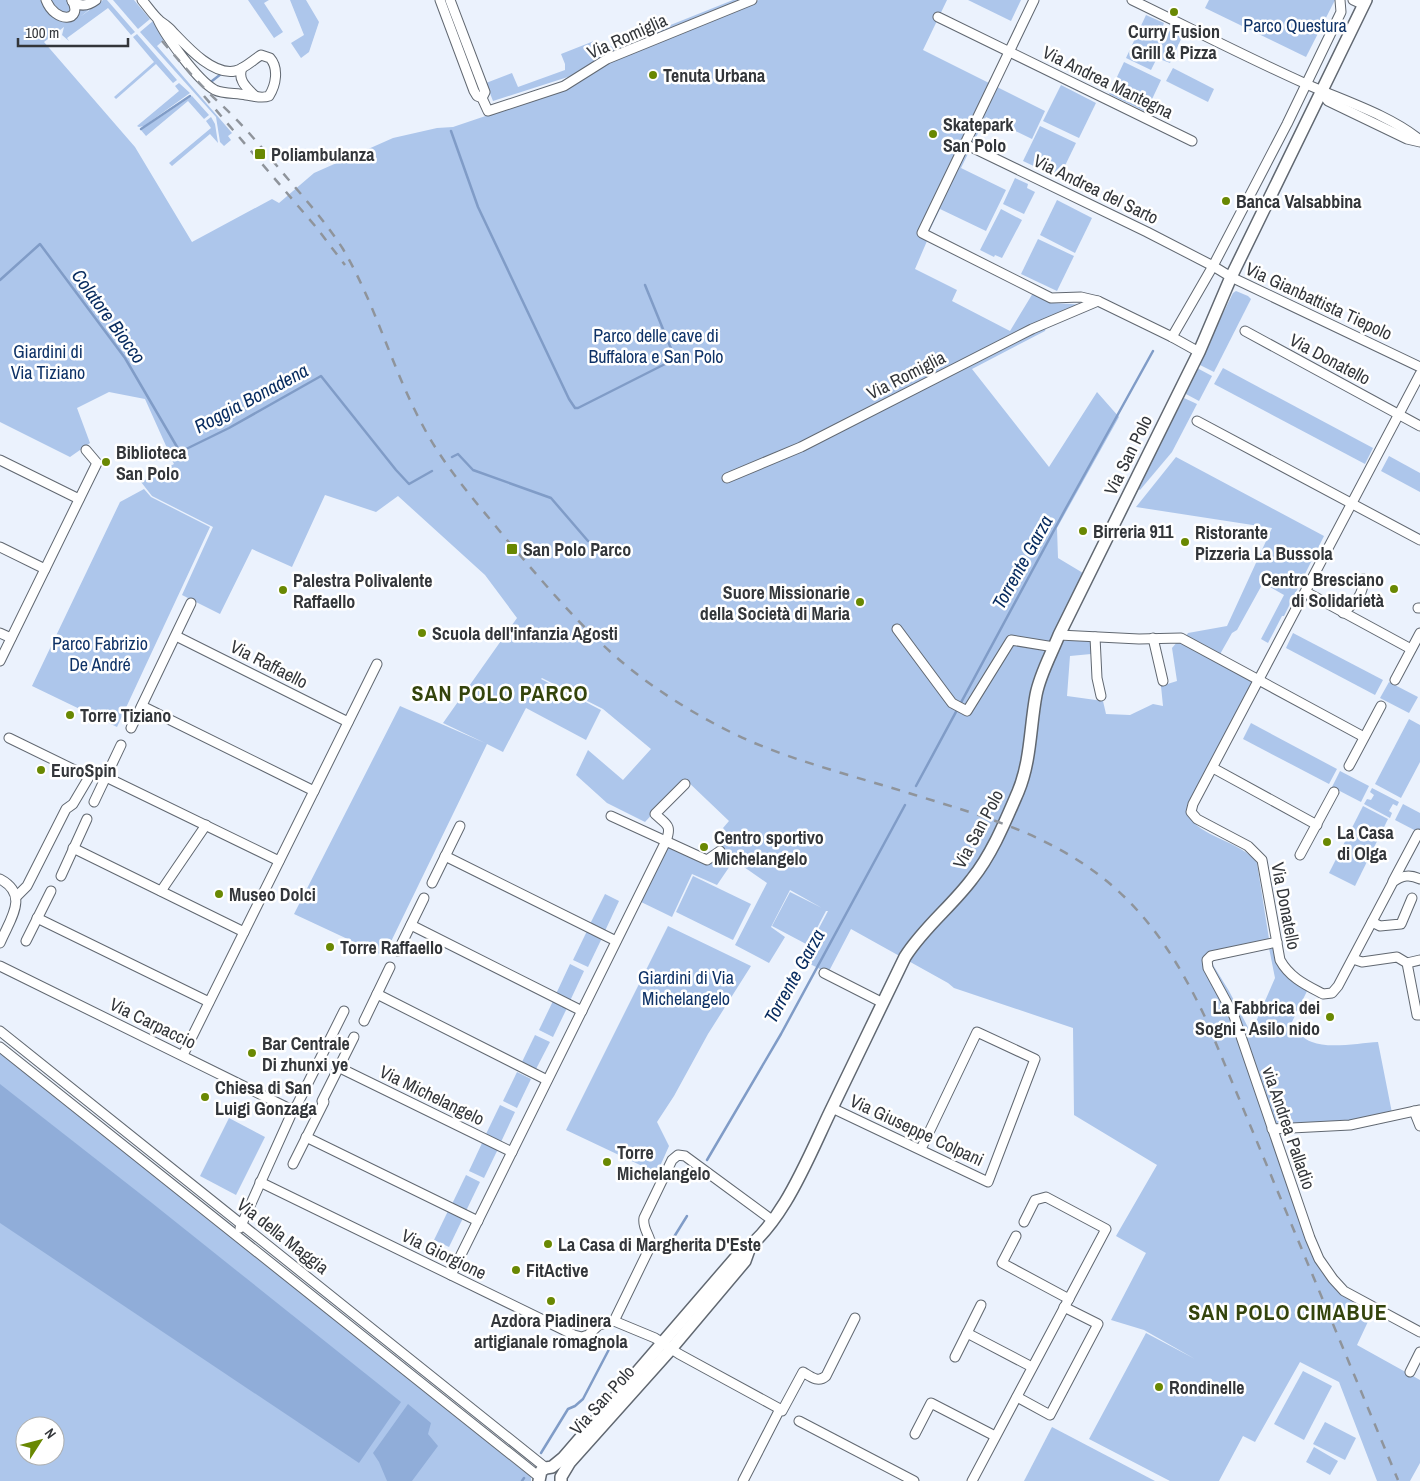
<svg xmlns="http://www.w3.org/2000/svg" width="1420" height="1481" font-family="'Archivo Narrow',sans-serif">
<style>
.green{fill:#adc6eb;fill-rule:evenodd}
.forest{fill:#90add9}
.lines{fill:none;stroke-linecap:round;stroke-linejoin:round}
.stream{stroke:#809cc7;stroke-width:2.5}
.minor-casing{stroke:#616871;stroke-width:11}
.major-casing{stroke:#616871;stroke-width:14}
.minor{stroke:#fff;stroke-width:9}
.major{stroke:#fff;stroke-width:11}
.rail{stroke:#8f949b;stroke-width:2.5;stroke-dasharray:9 9;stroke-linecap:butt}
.poi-dot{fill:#698802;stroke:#fff;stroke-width:2}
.labels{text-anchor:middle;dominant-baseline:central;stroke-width:5;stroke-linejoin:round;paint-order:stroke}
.park-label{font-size:18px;fill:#0e3267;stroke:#fff}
.poi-label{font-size:18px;font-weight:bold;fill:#33363a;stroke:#fff;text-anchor:start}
.street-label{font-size:18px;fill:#33363a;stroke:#fff}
.water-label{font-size:19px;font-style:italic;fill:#072b5f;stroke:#fff}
.district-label{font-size:22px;font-weight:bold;letter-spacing:1px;fill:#34440c;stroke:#fff}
</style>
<rect width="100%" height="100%" fill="#ebf2fd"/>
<g class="green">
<path d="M0,0h101l-21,17 23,-17h4l28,32 -4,3 -23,-27 -41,30 2,3 -7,-6 2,-8 -20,15 91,105 57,95 80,-43 7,4 35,-30 79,-35 44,-10 16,-1 112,-38 42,-28 152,-61h188l-24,50 122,61 -13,28 -46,-22 -25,51 45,22 -20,41 -46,-22 -13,27 -1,4 1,1 -12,28 42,21 -5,11 58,30 23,-38 20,10 36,2 -41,17 -3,9 -73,38 77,98 48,-75 22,25 -62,111 1,30 25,15 -29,63 11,5h27l-1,13 -21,2 -3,40 36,5 3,13 24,1 23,-11 10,2 -2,-20 16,-5 -5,-33 6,-7 75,41 -64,133c8,21 54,27 68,48l12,76 -54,12 -8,4 22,36 22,42 24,-55 -6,-30h4c7,25 13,29 35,41l-17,35c6,7 12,15 21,18 16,7 48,1 66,0l14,71 -42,11 -82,6 46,129 9,12 50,40 -16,34 63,35v83l-10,18h-33l-38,-99 -39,-20 -45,80 -12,-6 -24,45h-49l-81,-42 57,-106 49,26 -51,-29 -33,-10 35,-67 -30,-17 41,-71 -83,-50 -1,-87 -119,-40 -6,-5 -97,-54 -23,44 -26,-13 26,-49h-2l-18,34 -36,-19 18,-34 32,16 -32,-18 -19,37 14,10 -16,26 -34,-18 32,-62 -33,-23 -17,25 -25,-11 -20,43 -33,-16 30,-56 34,16 27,-25 -7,-8 6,-7 -44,-42 -40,43 -38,-19 -31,-28 12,-25 35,30 28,-31 -48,-40 -61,-31 -1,1 60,31 -15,30 -60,-32 -23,44 -16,-8 -103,212 -90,-42 106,-208 85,37 -42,-20 74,-105 -32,-43 -87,-79 -22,16 -51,-17 -33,72 -40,-18 -32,65 -38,-19 31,-68 -61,-31 -11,-14 33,-18 -8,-15 1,-1 -22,-49 -36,-7 -32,16 13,35 -20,14 -70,-35z"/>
<path d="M113,0h21l16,19 -12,10z"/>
<path d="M248,0h21l-5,3 19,29 -9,6z"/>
<path d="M290,0h16l13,22 -10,30 -8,6 -10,-15 13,-8z"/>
<path d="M733,0h9l-168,75 -81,26 -7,-18 26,-10 6,14 47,-17v-6l-4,-10 33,-13 19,6v-1h5z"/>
<path d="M968,0h53l-10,21z"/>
<path d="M1209,0h126l-29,57 -101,-49z"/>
<path d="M1146,15l18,8 -2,5 20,9 -12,26 -13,-5 -6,12 -25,-12z"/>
<path d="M153,21l12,18 -8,7 75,87 -4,3 3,4 -7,6 -4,-4 -4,-25 -76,-85z"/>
<path d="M137,34l40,46 -4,3 -17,-19 -40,35 -2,-2 40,-35 -21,-25z"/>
<path d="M1124,62l37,18 -15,32 -37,-18z"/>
<path d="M1173,68l41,21 -6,13 -42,-21z"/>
<path d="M179,83l11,10 -46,33 -5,1 -2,-1 42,-35 -4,-5z"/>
<path d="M1061,85l35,18 -17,35 -36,-17z"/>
<path d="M192,96l17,19 -5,4 -16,-18 -42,35 -5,-6z"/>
<path d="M211,117l4,7 3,19 -8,-9 -38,32 -3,-3 42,-35 -5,-7z"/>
<path d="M1040,126l36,17 -17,35 -36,-17z"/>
<path d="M1015,178l13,6 -1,4 8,4 -11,22 -21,-10z"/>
<path d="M1057,200l35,18 -17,35 -35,-18z"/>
<path d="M1001,209l21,11 -20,38 -7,-3 -1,2 -14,-7z"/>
<path d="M1038,239l36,17 -17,35 -36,-17z"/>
<path d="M1236,291l12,5 3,3 -37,73 -16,-8 35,-71z"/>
<path d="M1197,368l15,8 -13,25 -15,-8z"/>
<path d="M1223,368l150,80 -8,16 -151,-80z"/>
<path d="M1184,398l13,6 -25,48 -32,38 -4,-2z"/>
<path d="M1389,456l31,17v19l-39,-21z"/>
<path d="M1176,457l148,79 -40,80h-2l-14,27 -7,-4 23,-44 -21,-12 -26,47 -5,3 -13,23 -34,-18 3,-5 39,-7 45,-98 -136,-21z"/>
<path d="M144,489l7,8 59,30 -93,200 -85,-41 88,-184z"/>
<path d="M1293,633l90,47 -8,15 -89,-47z"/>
<path d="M1389,682l29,15 -9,16 -29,-15z"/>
<path d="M1409,719l11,6v37l-19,36 -26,-14z"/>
<path d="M1251,723l86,46 -8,15 -86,-45z"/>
<path d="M1340,771l29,15 -8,16 -29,-15z"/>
<path d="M1372,788l27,14 -2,4 -4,-2 -4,7 3,2 -2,5 -26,-14 3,-5 4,1 3,-5 -4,-3z"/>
<path d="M1403,804l17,9v20l-25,-13z"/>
<path d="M1363,806l25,13 -33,67 -26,-13z"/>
<path d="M693,876l58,28 -18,36 -57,-28z"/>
<path d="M605,894l14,7 -14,30 -15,-7z"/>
<path d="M668,926l83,40 -43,68 -34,62 -17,26 12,24 -12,27 -91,-43z"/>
<path d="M587,931l15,7 -14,29 -15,-7z"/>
<path d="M570,964l14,7 -14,30 -14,-7z"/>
<path d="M553,1001l14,7 -14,29 -14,-7z"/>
<path d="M535,1035l15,7 -15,29 -14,-7z"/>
<path d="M0,1053l531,424v4h-531zM25,1426h30v30h-30z"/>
<path d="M517,1072l14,7 -14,29 -14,-7z"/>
<path d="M500,1105l15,7 -14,30 -15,-8z"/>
<path d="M229,1118l36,19 -29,58 -36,-19z"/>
<path d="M483,1141l15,8 -14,29 -15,-7z"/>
<path d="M466,1175l14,7 -14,29 -14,-7z"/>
<path d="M448,1211l15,7 -14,29 -15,-7z"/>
<path d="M1303,1371l29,15 -28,54 -30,-16z"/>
<path d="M1325,1422l31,16 -11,22 -32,-16z"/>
<path d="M1052,1427l103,54h-131z"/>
<path d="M1314,1447l24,14 -8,14 -24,-13z"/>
</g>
<g class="forest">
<path d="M0,1084l152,119 249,199 -42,61 -359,-240z"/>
<path d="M408,1404l23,19 -3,11 10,12 -26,35h-25l-8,-19 -6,-9z"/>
</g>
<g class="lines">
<g class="stream">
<path d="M212,81l9,-7"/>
<path d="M141,129l49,-33"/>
<path d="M451,131l27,76 91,192 6,9h3l93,-47"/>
<path d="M0,280l40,-36 85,114 55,94 49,-24 92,-52 75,94 13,14 23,-13"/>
<path d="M645,285l29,71"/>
<path d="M452,457l6,-3 15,16 78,28 37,43"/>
<path d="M916,786l150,-278 87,-157"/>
<path d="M707,1160l74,-126 124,-229"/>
<path d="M664,1253l23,-37"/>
<path d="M541,1453l27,-44 7,-3 8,-7 34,-65"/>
<path d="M522,1481l2,-3"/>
</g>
<g class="minor-casing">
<g id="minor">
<path d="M46,0c9,24 38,22 26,0"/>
<path d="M142,0c6,7 11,15 18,21 3,2 6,4 9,7 14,14 42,48 66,43 9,-2 18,-11 26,-16l9,3c9,10 6,27 -1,38 -7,3 -16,0 -23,-1 -10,-2 -23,-1 -31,-5 -17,-9 -49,-53 -57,-70"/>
<path d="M440,0l34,91 3,5 5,2 6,13 76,-25 43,-27 145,-59"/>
<path d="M450,0l35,92 -3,6"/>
<path d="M1034,0l-112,233 129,65 30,-1 17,4 74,36 27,15"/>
<path d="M1132,0c58,28 114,57 172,83 37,17 84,31 116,57"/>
<path d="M1353,0l11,5"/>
<path d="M72,1c8,6 16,5 24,-1"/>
<path d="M938,17l254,124"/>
<path d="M242,68c-5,12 5,20 13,28"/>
<path d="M1321,91l7,10 79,38 13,3"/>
<path d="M965,144l182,88 66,34 18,11 189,90"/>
<path d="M1245,331l175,95"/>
<path d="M1172,337l41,-71 74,-142 54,-112 -1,-12"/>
<path d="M1420,374l-227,430 -2,8 6,7 51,27 14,14 18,100c10,18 26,25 43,34l9,-1 6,-7 55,-104c9,-7 17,-8 27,-3"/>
<path d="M1197,421l223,119"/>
<path d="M0,460l79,39"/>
<path d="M727,478l74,-31 231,-118 66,-28"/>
<path d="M0,547l45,22"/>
<path d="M1306,592l105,57"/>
<path d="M1418,608h2"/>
<path d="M1343,613c11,-10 21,-17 20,-34"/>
<path d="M897,629l55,74 15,8 44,-71 43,7"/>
<path d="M0,633l11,5"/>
<path d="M1059,635l80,4 42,-1 183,99"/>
<path d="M176,636l172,86"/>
<path d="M1095,637l2,41 4,18"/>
<path d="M1153,638l10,43"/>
<path d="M0,661l97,-198 -11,-13"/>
<path d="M1395,680l25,-47"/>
<path d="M142,706l172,85"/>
<path d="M131,728l60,-125"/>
<path d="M9,738l80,39 -16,27 -7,5 -39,77 -10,10"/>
<path d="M1349,766l32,-60"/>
<path d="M1213,768l104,57"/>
<path d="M106,777l173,84"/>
<path d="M94,802l27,-57"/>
<path d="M611,816l96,44 13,-9"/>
<path d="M73,848l171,84"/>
<path d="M1300,855l34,-63"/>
<path d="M445,856l171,85"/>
<path d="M61,876l26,-57"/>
<path d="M0,879c30,16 10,40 0,64"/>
<path d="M1393,881l25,-47"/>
<path d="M432,883l28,-57"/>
<path d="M161,891l45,-66"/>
<path d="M37,918l172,84"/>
<path d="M1372,922l8,4 21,-2 11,-26"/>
<path d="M411,925l171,86"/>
<path d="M26,941l25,-50"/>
<path d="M1277,942l-66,14 -4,4 1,8 26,48 76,222 9,21 14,20 11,12 76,41"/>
<path d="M398,951l26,-53"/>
<path d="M1353,959l9,3 35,-5 10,6 10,52h3"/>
<path d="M1407,963l13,-3"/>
<path d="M0,966l288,142 3,3 -1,6 -50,111"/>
<path d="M824,973l59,30"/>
<path d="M377,994l170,86"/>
<path d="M364,1021l26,-54"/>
<path d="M0,1031l546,437"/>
<path d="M0,1047l538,429"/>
<path d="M183,1055l194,-391"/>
<path d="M338,1067l174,85"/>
<path d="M322,1101l32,-64"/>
<path d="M832,1108l156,74 47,-123 -58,-27 -56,117"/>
<path d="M291,1111l6,-6 47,-94"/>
<path d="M1414,1111l6,15"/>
<path d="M1272,1129l78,-4 70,-15"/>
<path d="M306,1137l172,84"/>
<path d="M293,1164l31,-62"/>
<path d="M260,1182l314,153 8,2 6,-2 11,-10 15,-4 41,17 24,16 101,55"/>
<path d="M1016,1236l-14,27 67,36"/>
<path d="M451,1275l215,-434c6,-16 1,-16 -11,-27l30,-30"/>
<path d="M614,1321l37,-76c-1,-10 -9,-17 -7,-27l28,-58 6,-5 7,1 87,64"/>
<path d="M967,1333l65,34"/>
<path d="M955,1357l26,-52"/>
<path d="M1410,1372l10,-20"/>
<path d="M1017,1397l33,18 48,-91 -34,-17"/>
<path d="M799,1421l115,60"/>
<path d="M915,1434l16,-31 64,33"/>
<path d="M743,1481l37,-72 2,2 21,-39c8,5 15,11 23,4l29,-58"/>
<path d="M972,1481l134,-252 -60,-32 -11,3 -11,22"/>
</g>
</g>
<g class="major-casing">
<g id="major">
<path d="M539,1481l2,-10 5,-3 6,-1 11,-9 175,-203c45,-29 71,-100 94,-147 24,-50 49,-101 73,-151 19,-30 46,-50 67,-78 20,-25 33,-57 46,-87 13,-31 12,-65 18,-97 4,-21 15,-40 23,-60l140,-283 32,-75 135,-277"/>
<path d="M561,1481v-4l9,-15 101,-113 74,-88 5,-14"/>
</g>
</g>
<use href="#minor" class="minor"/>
<use href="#major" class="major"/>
<g class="rail">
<path d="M162,41c15,17 29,34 45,50 9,9 18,17 27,26 19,19 36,41 54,62 19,22 39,45 55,70 33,56 49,120 80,177 22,42 54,77 84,114 42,49 83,99 135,138 34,25 71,47 110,64 52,22 109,36 163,53 74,23 141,41 201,94 40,36 66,80 89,128l193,463"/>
<path d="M204,96l112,131 29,38"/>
</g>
</g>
<g class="poi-dot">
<circle cx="1174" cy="12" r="5"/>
<circle cx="653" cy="75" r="5"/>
<circle cx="933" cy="134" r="5"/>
<rect x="254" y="148" width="12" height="12" rx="2.5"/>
<circle cx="1226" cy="201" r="5"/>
<circle cx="106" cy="462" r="5"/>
<circle cx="1083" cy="531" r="5"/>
<circle cx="1185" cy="542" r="5"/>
<rect x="506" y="543" width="12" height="12" rx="2.5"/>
<circle cx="1394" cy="589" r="5"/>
<circle cx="283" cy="590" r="5"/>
<circle cx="860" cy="602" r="5"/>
<circle cx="422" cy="633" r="5"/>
<circle cx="70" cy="715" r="5"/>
<circle cx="41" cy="770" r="5"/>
<circle cx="1327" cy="842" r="5"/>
<circle cx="704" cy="847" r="5"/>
<circle cx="219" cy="894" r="5"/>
<circle cx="330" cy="947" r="5"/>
<circle cx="1330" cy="1017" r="5"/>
<circle cx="252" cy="1053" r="5"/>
<circle cx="205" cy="1097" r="5"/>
<circle cx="607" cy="1162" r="5"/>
<circle cx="548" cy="1244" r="5"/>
<circle cx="516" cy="1270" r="5"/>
<circle cx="551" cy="1301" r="5"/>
<circle cx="1159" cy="1387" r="5"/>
</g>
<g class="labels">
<g class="park-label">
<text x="1295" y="25">Parco Questura</text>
<text x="656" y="335">Parco delle cave di<tspan x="656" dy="21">Buffalora e San Polo</tspan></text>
<text x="48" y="351">Giardini di<tspan x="48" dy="21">Via Tiziano</tspan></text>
<text x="100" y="643">Parco Fabrizio<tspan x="100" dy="21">De André</tspan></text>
<text x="686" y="977">Giardini di Via<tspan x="686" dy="21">Michelangelo</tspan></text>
</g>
<g class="poi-label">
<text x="1174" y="31" text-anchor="middle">Curry Fusion<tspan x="1174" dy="21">Grill &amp; Pizza</tspan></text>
<text x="663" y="75">Tenuta Urbana</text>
<text x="943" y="124">Skatepark<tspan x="943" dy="21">San Polo</tspan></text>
<text x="271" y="154">Poliambulanza</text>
<text x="1236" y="201">Banca Valsabbina</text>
<text x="116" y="452">Biblioteca<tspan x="116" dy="21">San Polo</tspan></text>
<text x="1093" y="531">Birreria 911</text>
<text x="1195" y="532">Ristorante<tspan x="1195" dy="21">Pizzeria La Bussola</tspan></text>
<text x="523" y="549">San Polo Parco</text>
<text x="1384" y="579" text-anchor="end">Centro Bresciano<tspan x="1384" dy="21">di Solidarietà</tspan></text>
<text x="293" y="580">Palestra Polivalente<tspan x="293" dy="21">Raffaello</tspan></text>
<text x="850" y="592" text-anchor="end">Suore Missionarie<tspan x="850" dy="21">della Società di Maria</tspan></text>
<text x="432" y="633">Scuola dell'infanzia Agosti</text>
<text x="80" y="715">Torre Tiziano</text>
<text x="51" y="770">EuroSpin</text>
<text x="1337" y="832">La Casa<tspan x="1337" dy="21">di Olga</tspan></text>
<text x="714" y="837">Centro sportivo<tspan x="714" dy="21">Michelangelo</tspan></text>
<text x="229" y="894">Museo Dolci</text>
<text x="340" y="947">Torre Raffaello</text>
<text x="1320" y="1007" text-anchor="end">La Fabbrica dei<tspan x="1320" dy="21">Sogni - Asilo nido</tspan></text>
<text x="262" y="1043">Bar Centrale<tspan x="262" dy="21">Di zhunxi ye</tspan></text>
<text x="215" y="1087">Chiesa di San<tspan x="215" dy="21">Luigi Gonzaga</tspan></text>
<text x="617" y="1152">Torre<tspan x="617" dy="21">Michelangelo</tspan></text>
<text x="558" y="1244">La Casa di Margherita D'Este</text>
<text x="526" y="1270">FitActive</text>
<text x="551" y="1320" text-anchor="middle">Azdora Piadinera<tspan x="551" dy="21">artigianale romagnola</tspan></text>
<text x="1169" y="1387">Rondinelle</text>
</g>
<g class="street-label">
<text transform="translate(627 36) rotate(-24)">Via Romiglia</text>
<text transform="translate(1108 82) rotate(26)">Via Andrea Mantegna</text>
<text transform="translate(1096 189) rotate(26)">Via Andrea del Sarto</text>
<text transform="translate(1319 301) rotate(25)">Via Gianbattista Tiepolo</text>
<text transform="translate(1330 359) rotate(28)">Via Donatello</text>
<text transform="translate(906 375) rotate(-27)">Via Romiglia</text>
<text transform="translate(1128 455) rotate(-64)">Via San Polo</text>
<text transform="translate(269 664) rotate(27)">Via Raffaello</text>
<text transform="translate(978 829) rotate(-62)">Via San Polo</text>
<text transform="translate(1286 906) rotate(79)">Via Donatello</text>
<text transform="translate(153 1023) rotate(26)">Via Carpaccio</text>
<text transform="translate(432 1095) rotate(26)">Via Michelangelo</text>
<text transform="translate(1289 1128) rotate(71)">via Andrea Palladio</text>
<text transform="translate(917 1130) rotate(25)">Via Giuseppe Colpani</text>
<text transform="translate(283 1236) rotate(38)">Via della Maggia</text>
<text transform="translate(444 1254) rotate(26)">Via Giorgione</text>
<text transform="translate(602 1400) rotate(-48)">Via San Polo</text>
</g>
<g class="water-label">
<text transform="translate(109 316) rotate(54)">Colatore Biocco</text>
<text transform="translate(251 398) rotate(-28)">Roggia Bonadena</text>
<text transform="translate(1022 562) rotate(-61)">Torrente Garza</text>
<text transform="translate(794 976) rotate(-61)">Torrente Garza</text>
</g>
<g class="district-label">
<text x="500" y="693">SAN POLO PARCO</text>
<text x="1288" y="1312">SAN POLO CIMABUE</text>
</g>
</g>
<g transform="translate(40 1441) rotate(54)"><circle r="24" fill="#ffffff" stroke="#adafb0"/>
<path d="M0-4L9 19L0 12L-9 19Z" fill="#698802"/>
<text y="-8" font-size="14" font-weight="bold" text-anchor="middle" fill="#33363a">N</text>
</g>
<path d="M18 38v8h110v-8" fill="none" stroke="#33363a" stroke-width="2.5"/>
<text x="25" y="38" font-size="15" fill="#33363a" stroke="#ffffff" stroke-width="4" paint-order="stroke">100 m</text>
</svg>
